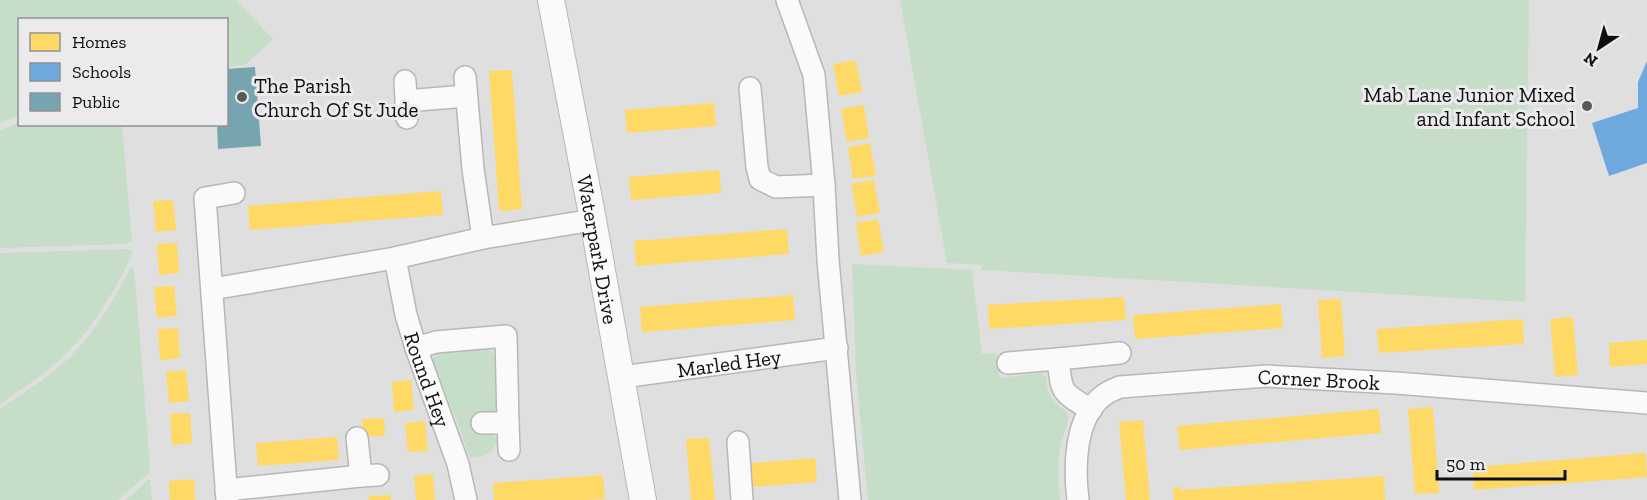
<svg xmlns="http://www.w3.org/2000/svg" width="1647" height="500" font-family="'Zilla Slab',serif">
<style>
.green{fill:#c6dec7}
.homes{fill:#ffd966}
.schools{fill:#6fa8dc}
.public{fill:#76a5af}
.lines{fill:none;stroke-linecap:round;stroke-linejoin:round}
.minor-casing{stroke:#b7b7b8;stroke-width:24}
.tertiary-casing{stroke:#b7b7b8;stroke-width:28}
.minor{stroke:#fafafa;stroke-width:21}
.tertiary{stroke:#fafafa;stroke-width:26}
.poi-dot{fill:#585859;stroke:#ebebee;stroke-width:2}
.labels{text-anchor:middle;dominant-baseline:central;stroke-width:6;stroke-linejoin:round;paint-order:stroke}
.poi-label{font-size:21px;fill:#0f0f10;stroke:#ebebee;text-anchor:start}
.street-label{font-size:21px;fill:#0f0f10;stroke:#ebebee}
</style>
<rect width="100%" height="100%" fill="#dfdfe0"/>
<g class="green">
<path d="M0,0h236l37,39 -28,26 -18,2 -1,-47h-206l-1,95 -19,8z"/>
<path d="M900,0h629l-4,302 -543,-32v-5l-35,-2z"/>
<path d="M19,122l1,2 102,1 10,117 -6,2 -126,4v-117z"/>
<path d="M127,249l5,2v3c-14,33 -42,78 -69,103 -19,18 -42,32 -63,47v-151z"/>
<path d="M852,264l120,6 10,84 14,-1 4,25 40,-5 6,4c0,10 3,19 10,26 4,5 11,7 12,14 1,8 -5,18 -7,27 -4,19 -3,37 -1,56h-192l-12,-126z"/>
<path d="M131,267h2l2,11 15,189 -1,6 -31,27h-118v-91c24,-17 50,-32 71,-53 25,-25 44,-58 60,-89z"/>
<path d="M484,348l7,3 6,6 1,53 -6,4 -3,18 4,2 4,8c-7,13 -13,14 -27,16l-14,-39 -24,-59 5,-6 4,-2z"/>
<path d="M150,479l2,21h-26l22,-20z"/>
</g>
<g class="homes">
<path d="M856,60l6,32 -23,4 -6,-32z"/>
<path d="M512,70l10,139 -23,2 -10,-140z"/>
<path d="M714,103l2,23 -89,7 -2,-23z"/>
<path d="M864,105l5,33 -22,4 -6,-33z"/>
<path d="M870,143l6,33 -23,3 -5,-32z"/>
<path d="M719,170l2,23 -90,7 -2,-23z"/>
<path d="M874,180l6,33 -23,4 -6,-33z"/>
<path d="M441,191l2,24 -193,15 -2,-24z"/>
<path d="M173,200l3,30 -20,2 -3,-31z"/>
<path d="M878,219l6,33 -23,4 -5,-33z"/>
<path d="M787,229l2,25 -153,12 -2,-25z"/>
<path d="M177,243l2,30 -20,2 -2,-31z"/>
<path d="M174,286l3,30 -20,2 -3,-31z"/>
<path d="M793,295l2,25 -153,12 -2,-25z"/>
<path d="M1124,297l2,23 -137,9 -1,-24z"/>
<path d="M1341,299l4,57 -23,2 -4,-58z"/>
<path d="M1281,304l2,24 -148,11 -2,-24z"/>
<path d="M1573,317l5,58 -23,2 -5,-58z"/>
<path d="M1523,319l1,25 -145,9 -2,-24z"/>
<path d="M178,328l2,30 -20,2 -2,-31z"/>
<path d="M1647,340v24l-37,3 -1,-24z"/>
<path d="M186,370l3,31 -20,2 -3,-31z"/>
<path d="M411,380l3,30 -20,2 -2,-30z"/>
<path d="M1433,407l6,86 -24,1 -7,-85z"/>
<path d="M1379,409l2,24 -201,17 -3,-24z"/>
<path d="M190,413l2,30 -20,2 -2,-31z"/>
<path d="M384,418l1,18 -22,1 -1,-18z"/>
<path d="M1143,420l7,80h-24l-7,-78z"/>
<path d="M425,421l3,30 -20,1 -3,-29z"/>
<path d="M337,437l2,23 -81,6 -2,-23z"/>
<path d="M709,438l6,62h-24l-5,-61z"/>
<path d="M1646,453l1,24 -173,13 -1,-23z"/>
<path d="M815,458l2,24 -64,5 -2,-24z"/>
<path d="M433,474l2,26h-19l-2,-24z"/>
<path d="M603,475l2,24 -20,1h-91l-1,-17z"/>
<path d="M1384,476l1,24h-211l-1,-13h8v3z"/>
<path d="M194,479l1,21h-25l-1,-19z"/>
<path d="M390,495l1,5h-22l-1,-4z"/>
</g>
<path class="schools" d="M1647,61v102l-38,13 -17,-53 46,-15v-26z"/>
<path class="public" d="M255,67l6,79 -43,3 -1,-25h9v-55z"/>
<g class="lines">
<g class="minor-casing">
<g id="minor">
<path d="M787,0l27,75 10,110 4,75 22,240"/>
<path d="M465,77l8,92 10,69"/>
<path d="M405,81l2,37"/>
<path d="M750,88l7,79 3,12 16,8 48,-2"/>
<path d="M406,101l60,-5"/>
<path id="s1" d="M395,258l11,57 10,33 42,116 8,36"/>
<path d="M212,289l183,-31 88,-20 110,-18"/>
<path d="M416,348l20,-6 70,-6 2,87"/>
<path d="M1008,363l50,-4"/>
<path id="s2" d="M622,377l215,-29"/>
<path d="M1091,410c-31,-19 -29,-16 -33,-51l62,-6"/>
<path d="M482,423h26l1,27"/>
<path d="M357,438l4,38 17,-1"/>
<path d="M738,442l4,58"/>
<path d="M226,490l135,-14"/>
<path d="M227,500l-22,-302 29,-5"/>
<path id="s3" d="M1078,500c-4,-32 -4,-83 26,-105 4,-3 11,-6 16,-8l147,-11 129,7 251,20"/>
</g>
</g>
<g class="tertiary-casing">
<g id="tertiary">
<path id="s4" d="M551,0l42,220 50,280"/>
</g>
</g>
<use href="#minor" class="minor"/>
<use href="#tertiary" class="tertiary"/>
</g>
<g class="poi-dot">
<circle cx="242" cy="97" r="6"/>
<circle cx="1587" cy="106" r="6"/>
</g>
<g class="labels">
<g class="poi-label">
<text x="254" y="85">The Parish<tspan x="254" dy="24">Church Of St Jude</tspan></text>
<text x="1575" y="94" text-anchor="end">Mab Lane Junior Mixed<tspan x="1575" dy="24">and Infant School</tspan></text>
</g>
<g class="street-label">
<text stroke="none"><textPath href="#s4" startOffset="254">Waterpark Drive</textPath></text>
<text stroke="none"><textPath href="#s2" startOffset="108">Marled Hey</textPath></text>
<text stroke="none"><textPath href="#s1" startOffset="126">Round Hey</textPath></text>
<text stroke="none"><textPath href="#s3" startOffset="330">Corner Brook</textPath></text>
</g>
</g>
<rect x="18" y="18" width="210" height="108" fill="#ebebee" stroke="#939395" stroke-width="1.5"/>
<rect x="30" y="33" width="30" height="18" fill="#ffd966" stroke="#939395" stroke-width="1.5"/>
<text x="72" y="48" font-size="18" fill="#0f0f10">Homes</text>
<rect x="30" y="63" width="30" height="18" fill="#6fa8dc" stroke="#939395" stroke-width="1.5"/>
<text x="72" y="78" font-size="18" fill="#0f0f10">Schools</text>
<rect x="30" y="93" width="30" height="18" fill="#76a5af" stroke="#939395" stroke-width="1.5"/>
<text x="72" y="108" font-size="18" fill="#0f0f10">Public</text>
<g transform="translate(1599 48) rotate(216)" stroke="#ebebee" stroke-width="4.5" paint-order="stroke">
<path d="M0-4.5L10 22L0 15L-10 22Z" fill="#0f0f10"/>
<text y="-9" font-size="16" font-weight="bold" text-anchor="middle" fill="#0f0f10">N</text>
</g>
<path d="M1437 470v9h128v-9" fill="none" stroke="#0f0f10" stroke-width="3"/>
<text x="1446" y="470" font-size="18" fill="#0f0f10" stroke="#ebebee" stroke-width="4.5" paint-order="stroke">50 m</text>
</svg>
